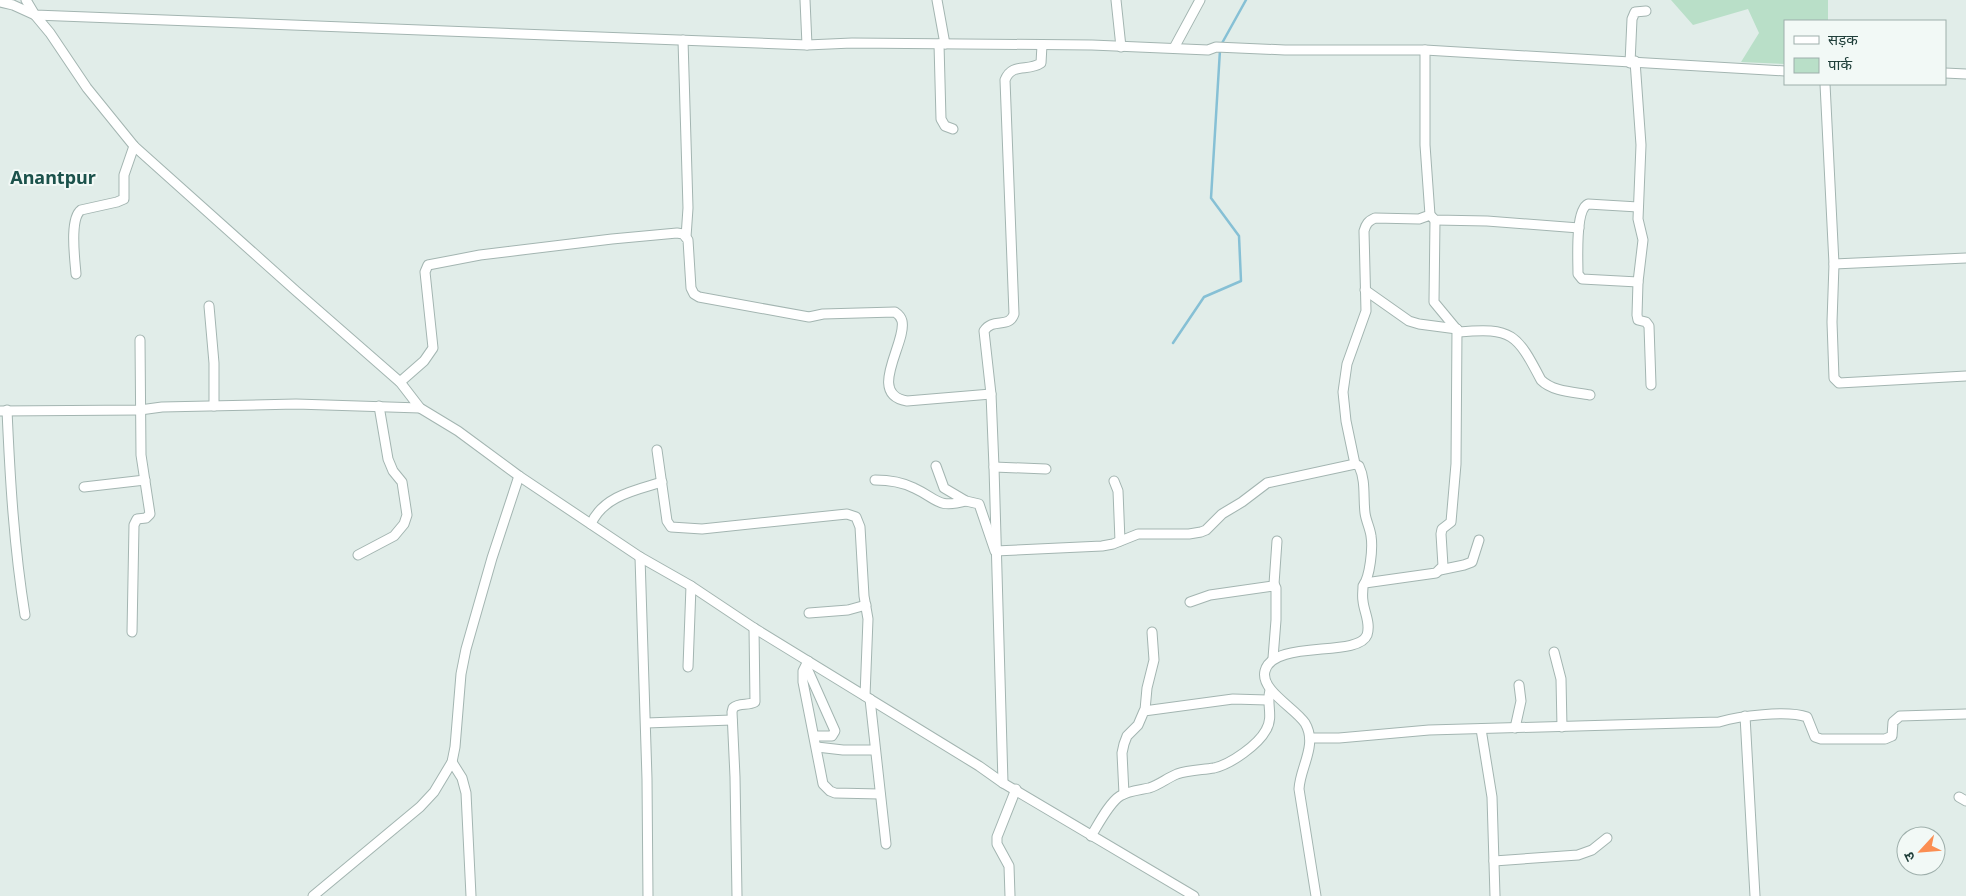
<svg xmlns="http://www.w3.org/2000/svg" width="1966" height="896" font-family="'Noto Sans','Noto Sans Devanagari',sans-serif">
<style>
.green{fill:#b9dfc8}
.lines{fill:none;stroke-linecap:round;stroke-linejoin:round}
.stream{stroke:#86c0d5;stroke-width:2.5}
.minor-casing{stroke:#a3b5b1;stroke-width:11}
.minor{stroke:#fff;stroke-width:9}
.labels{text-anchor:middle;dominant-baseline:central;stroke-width:4;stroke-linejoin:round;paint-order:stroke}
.quarter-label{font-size:18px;font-weight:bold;fill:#1b524b;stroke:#f2f9f6}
</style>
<rect width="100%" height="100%" fill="#e1ede9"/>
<path class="green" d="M1671,0h157v21h-43v43l-44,-2 18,-29 -11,-24 -55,16z"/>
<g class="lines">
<g class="stream">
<path d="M1221,45l25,-45"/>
<path d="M1173,343l31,-46 37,-16 -2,-45 -28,-38 9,-148"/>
</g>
<g class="minor-casing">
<g id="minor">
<path d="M26,0l9,15 15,18 37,55 47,58 162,145 104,91 20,26 38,23 61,45 121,81 51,29 63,42 225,138 24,17 191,113"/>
<path d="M805,0l2,45"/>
<path d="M937,0l8,44"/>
<path d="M1116,0l5,47"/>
<path d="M0,2l13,3 22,10 772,30 45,-2 240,2 116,5 8,-3 69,3h140l360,21"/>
<path d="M683,40l5,168 -2,29"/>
<path d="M939,44l2,75 4,7 8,3"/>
<path d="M1174,48l26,-48"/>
<path d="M1425,50v95l5,70"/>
<path d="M1635,61l6,84 -3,74 5,21 -5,42 -1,33 1,5 8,2 3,4 2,59"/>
<path d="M1630,63l2,-44 3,-7 11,-1"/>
<path d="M1945,73l21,1"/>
<path d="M1825,84l9,180 -2,58 2,56 5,5 127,-7"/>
<path d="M1435,220l-1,82 24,29"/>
<path d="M1834,264l132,-6"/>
<path d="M76,274c-1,-14 -7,-55 5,-64l36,-8 7,-3v-24l10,-29"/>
<path d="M1638,282l-56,-3 -4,-5c0,-15 -3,-64 10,-70l50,3"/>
<path d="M1365,290l44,31 10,3 38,5 2,3c53,-5 58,2 82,48 12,12 34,12 49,15"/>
<path d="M209,306l5,57v43"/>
<path d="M400,382l24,-21 9,-13 -8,-76 3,-7 52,-10 132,-16 65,-6 6,1 5,6 3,48 3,6 5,3 110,20 14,-3 72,-2c3,2 6,5 7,9 5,22 -36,73 5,80l84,-7"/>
<path d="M7,410c3,69 7,137 18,205"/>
<path d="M0,411l140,-1 22,-3 134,-3 124,4"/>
<path d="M657,450l10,71 4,6 31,2 145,-15 9,3 4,10 4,69 4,23 -3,77"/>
<path d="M936,466l8,22 22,13 13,3 16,47 107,-5 11,-2 25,-10h51l12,-2 5,-2 16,-16 20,-12 25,-19 88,-19"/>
<path d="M994,467l52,2"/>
<path d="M875,480c14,0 27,2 39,8 24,11 23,21 52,13"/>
<path d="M1114,481l4,10 2,50"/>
<path d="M84,487l61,-7"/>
<path d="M591,524c12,-28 45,-34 71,-42"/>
<path d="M358,555l36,-19 10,-12 3,-9 -5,-33 -9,-11 -5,-12 -9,-53"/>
<path d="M640,557l7,222 1,117"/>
<path d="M1440,570l24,-5 8,-3 7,-22"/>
<path d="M1365,583l71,-10 7,-7 -2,-32 1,-5 9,-7 5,-58 1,-135"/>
<path d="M1274,584l3,-43"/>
<path d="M1190,602l20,-7 63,-9 1,-2 2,4v32l-3,38"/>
<path d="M809,613l39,-3 18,-5"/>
<path d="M132,632l2,-107 3,-6 9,-1 4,-4 -9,-59 -1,-115"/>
<path d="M1554,652l7,27 1,48"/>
<path d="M808,661l-5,10v11l20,102 7,7 5,2 45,1"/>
<path d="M806,666l29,65 -3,5h-17"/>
<path d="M688,667l3,-81"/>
<path d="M870,699l16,145"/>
<path d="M1145,710l2,-22 7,-28 -2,-28"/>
<path d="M1745,716l10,180"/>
<path d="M646,723l86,-3"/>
<path d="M1515,728l6,-27 -2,-16"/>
<path d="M1481,729l11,68 3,99"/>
<path d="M1310,738h29l90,-8 290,-8c20,-6 68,-12 88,-5l8,20 6,2h64l7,-3 1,-14 7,-6 66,-2"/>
<path d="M817,747l26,3h32"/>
<path d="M452,762l10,16 4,15 5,103"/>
<path d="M1003,783l-9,-316 -3,-73 -7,-63c9,-14 25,-2 30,-17l-9,-234c7,-18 23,-8 36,-17l1,-18"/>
<path d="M1124,794l-2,-41 2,-9 3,-8 11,-11 6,-14 89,-12 34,1"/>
<path d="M1959,797l7,4"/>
<path d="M1091,836c7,-11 18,-33 29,-40 8,-5 20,-6 29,-8 10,-3 18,-10 28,-14 12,-4 25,-4 37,-6 17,-4 44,-23 52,-38 8,-13 0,-27 4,-40"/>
<path d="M1494,861l84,-6 14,-5 15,-12"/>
<path d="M313,896l107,-89 14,-15 18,-30 3,-15 6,-73 5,-25 26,-91 27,-82"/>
<path d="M737,896l-2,-119 -3,-65 1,-4c6,-6 15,-2 22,-6l-1,-74"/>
<path d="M1010,896l-1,-30 -12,-22v-7l19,-48"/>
<path d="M1316,896l-17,-107c1,-22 19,-44 6,-66 -10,-15 -45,-33 -40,-52 8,-32 93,-13 102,-36 4,-12 -3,-23 -4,-34 -1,-5 0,-10 0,-15 7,-9 10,-38 8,-50 -1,-8 -5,-15 -6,-23 -2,-16 1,-32 -6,-47l-4,-2 -9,-43 -3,-29 4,-28 19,-53 -2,-80c2,-7 4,-10 11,-13l44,1 11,-4 5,5 52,1 92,7"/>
</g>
</g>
<use href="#minor" class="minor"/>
</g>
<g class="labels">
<g class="quarter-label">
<text x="53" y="177">Anantpur</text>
</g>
</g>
<rect x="1784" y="20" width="162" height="65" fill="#f2f9f6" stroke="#9eafab"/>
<rect x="1794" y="36" width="25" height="8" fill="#ffffff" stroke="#9eafab"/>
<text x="1828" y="45" font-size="15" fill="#203f3a">सड़क</text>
<rect x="1794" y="58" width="25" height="15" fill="#b9dfc8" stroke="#9eafab"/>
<text x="1828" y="70" font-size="15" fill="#203f3a">पार्क</text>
<g transform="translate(1921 851) rotate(244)"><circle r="24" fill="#f2f9f6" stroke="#9eafab"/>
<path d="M0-4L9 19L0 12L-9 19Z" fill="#fb8e52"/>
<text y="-8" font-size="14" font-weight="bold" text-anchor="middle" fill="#203f3a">उ</text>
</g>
</svg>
